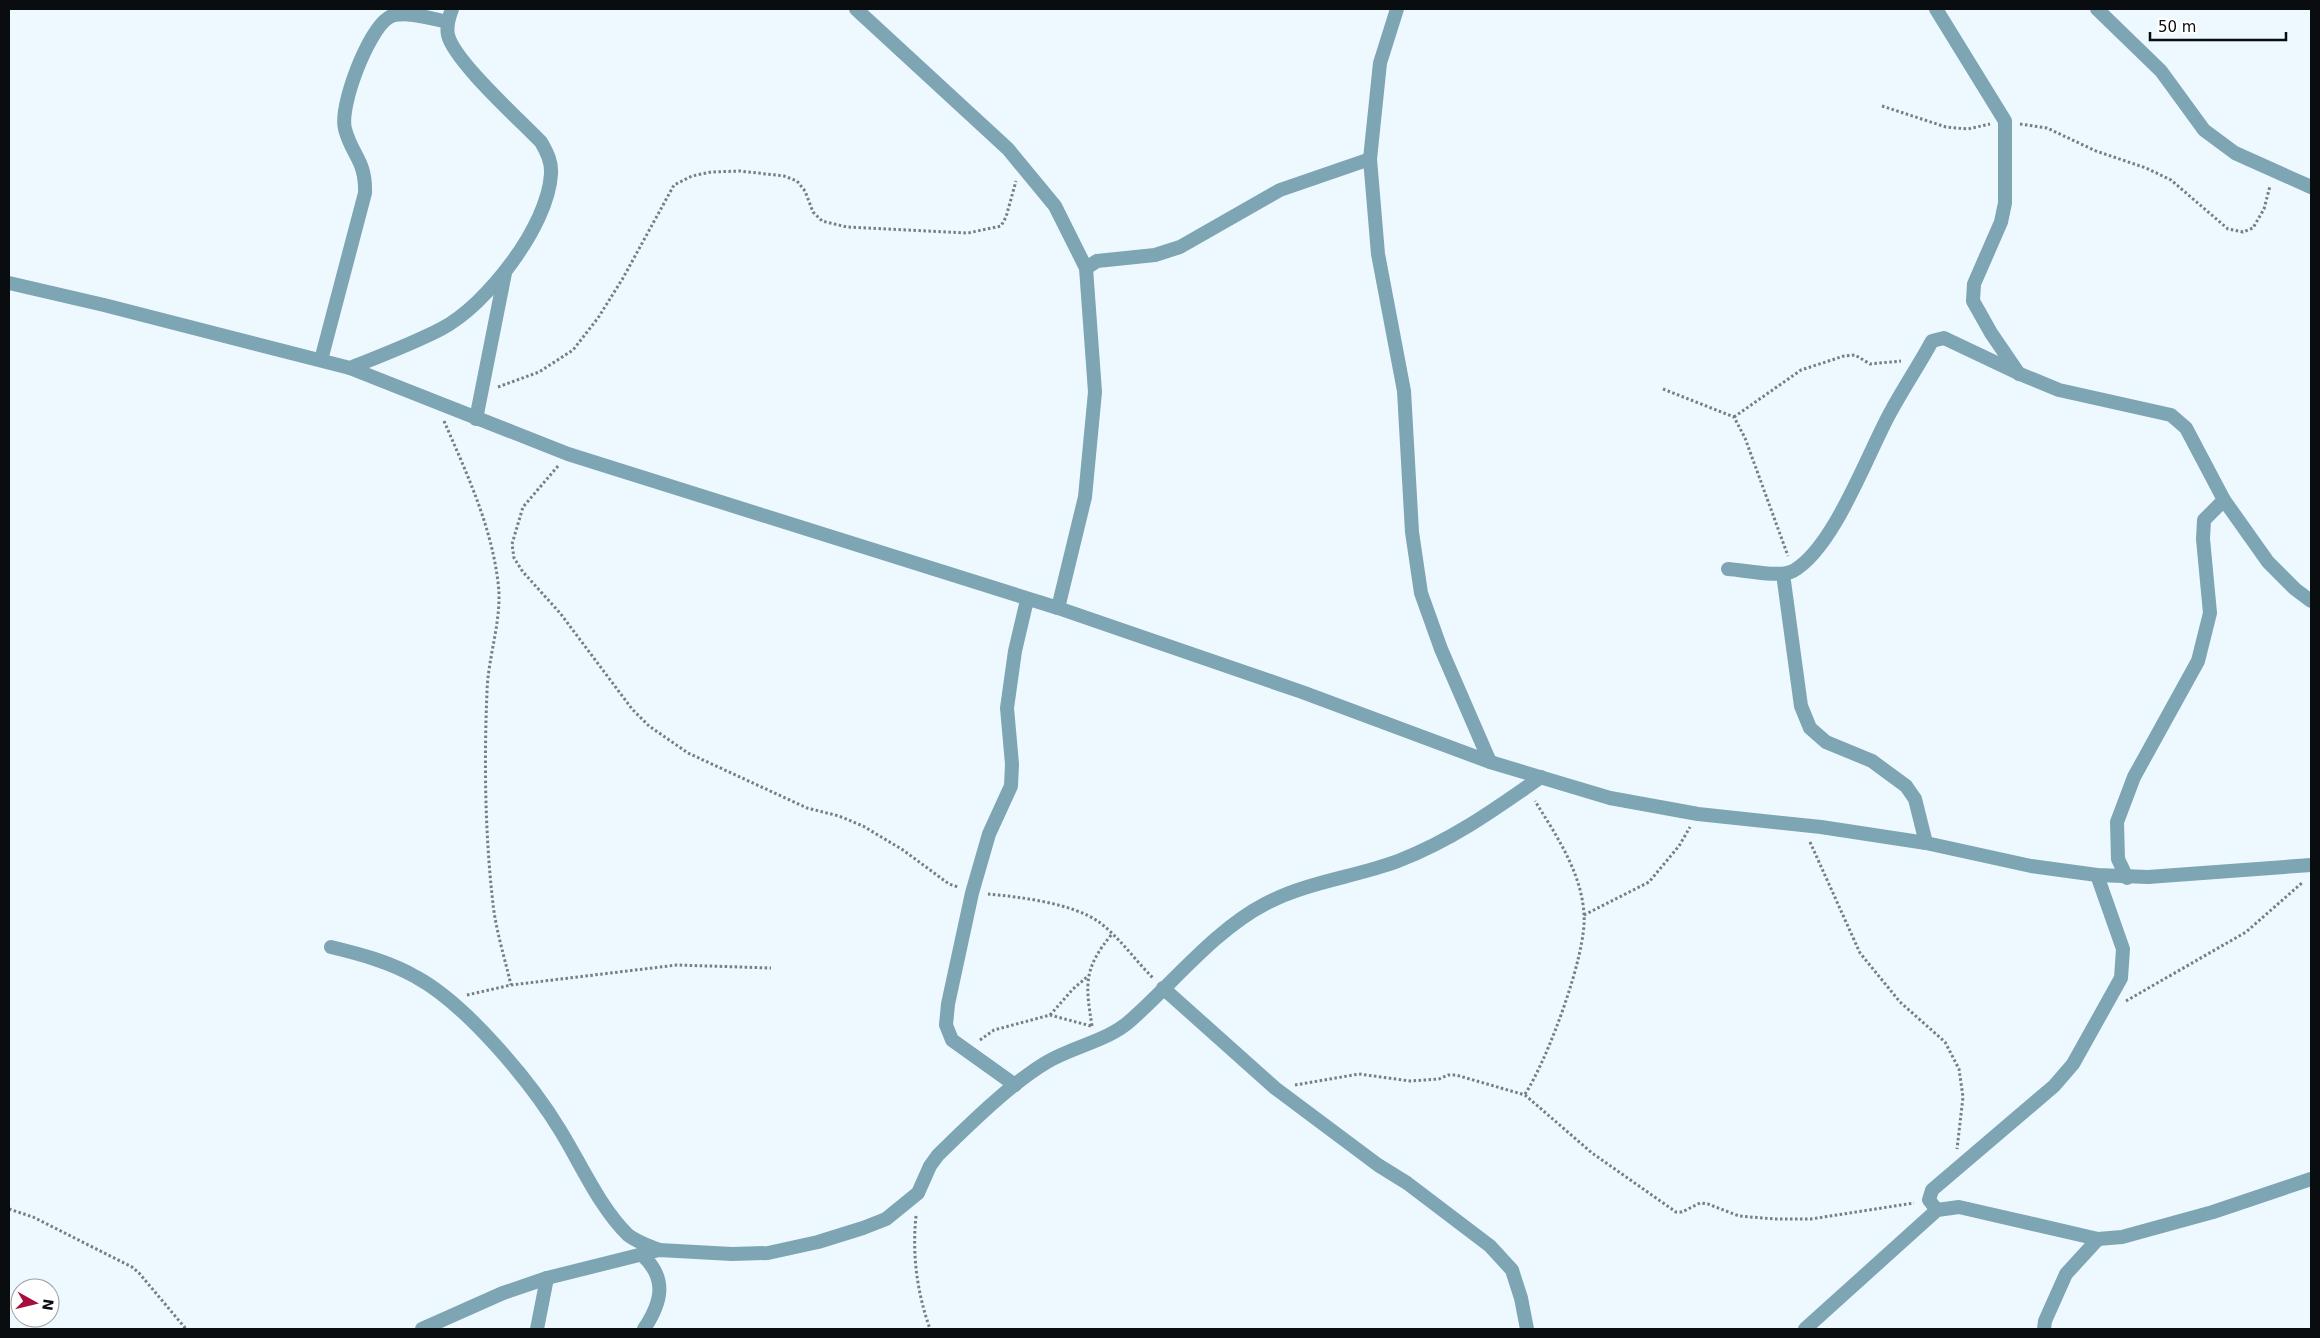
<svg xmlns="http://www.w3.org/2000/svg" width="2320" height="1338" font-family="'DejaVu Sans',sans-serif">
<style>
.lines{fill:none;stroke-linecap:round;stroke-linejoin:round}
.path{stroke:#767e81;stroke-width:3;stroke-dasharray:2.5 2.5;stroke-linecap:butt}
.minor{stroke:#7da5b3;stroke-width:14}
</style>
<rect width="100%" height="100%" fill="#edf9fe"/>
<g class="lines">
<g class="path">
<path d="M1882,106l64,21 22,2 22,-5"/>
<path d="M2020,124l27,4 49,23 50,17 25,12 57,49 15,3 10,-4 11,-19 6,-23"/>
<path d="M498,387l41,-15 34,-22 25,-32 25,-40 51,-93 18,-9 19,-4 29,-1 44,5 13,5 8,10 8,21 9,9 25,6 121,6 33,-7 5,-9 10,-36"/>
<path d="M1663,389l71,28 11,21 43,118"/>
<path d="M1734,417l67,-47 43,-14 11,-1 15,9 31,-3"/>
<path d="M444,421c23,53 47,104 54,161 5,36 -10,73 -11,110 -3,70 -2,142 6,212 3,27 12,55 18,81"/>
<path d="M558,466l-35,41 -11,37 2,14 9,14 37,41 72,96 17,17 39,27 119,55 32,8 24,10 40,24 46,34 9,3"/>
<path d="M1810,842l50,111 40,49 45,40 14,27 4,28 -6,52"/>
<path d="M988,894c32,3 84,9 111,28 20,15 36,38 54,56"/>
<path d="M1584,915l65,-33 30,-36 11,-19"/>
<path d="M467,995l44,-10 166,-20 94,3"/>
<path d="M2126,1001l120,-69 57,-50"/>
<path d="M1050,1015l23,-26 14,-12"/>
<path d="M1092,1026c-7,-43 -8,-58 20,-92"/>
<path d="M980,1040l14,-10 56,-15 41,11"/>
<path d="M1295,1085l64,-11 51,7 29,-2 9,-4h8l69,20 67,58 84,59h6l18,-9 8,1 31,12 36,3h36l103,-16"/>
<path d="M1525,1094c22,-33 62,-140 59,-179 -2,-42 -28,-80 -49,-114"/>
<path d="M9,1209l24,8 99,50 7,6 47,56"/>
<path d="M916,1216c-4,39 1,76 14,113"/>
</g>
<g class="minor">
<path d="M856,9l152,140 47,57 31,62 9,124 -10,105 -27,111"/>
<path d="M1397,9l-17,54 -10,96 8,95 26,137 8,141 9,61 20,56 49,113"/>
<path d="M1936,9l69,112v82l-4,19 -27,62 -1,17 18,32 28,41"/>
<path d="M2097,9l64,62 43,59 31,23 76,34"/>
<path d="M1086,268l11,-7 58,-6 25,-8 100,-57 90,-31"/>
<path d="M9,283l95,22 246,63 218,86 490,154 244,84 188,70 120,36 88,16 123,13 105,16 105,23 66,9 51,2 163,-12"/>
<path d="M321,360l44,-167c1,-33 -13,-37 -20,-64 -6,-23 23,-98 43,-111 13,-9 45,1 60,4"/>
<path d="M350,368c30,-12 62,-24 91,-39 46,-24 107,-103 110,-155 1,-12 -4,-22 -10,-32 -21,-22 -87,-81 -93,-107 -2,-9 1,-18 4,-26"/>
<path d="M476,419l29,-146"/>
<path d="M1728,569c17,1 51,9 65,2 41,-23 74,-116 97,-158 12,-22 25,-42 37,-63l5,-9 12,-3 76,36 39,16 112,25 15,13 38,72 44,62 27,27 16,12"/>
<path d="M1783,574l18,132 9,22 16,14 46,19 34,25 9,13 11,44"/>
<path d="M2127,878l-9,-19 -1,-37 17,-45 64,-116 12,-48 -7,-74 1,-19 20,-20"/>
<path d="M331,947c29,7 59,15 85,30 50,27 115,105 144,153 21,34 40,78 68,105 9,7 21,11 31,15"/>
<path d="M1163,988l112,100 103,77 29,18 83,63 22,24 9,28 6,31"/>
<path d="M1015,1085l-63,-45 -6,-15 2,-21 24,-111 17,-59 22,-48 1,-22 -5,-56 8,-57 12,-51"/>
<path d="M1937,1210l-8,-10 3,-10 122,-104 19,-22 48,-86 2,-29 -26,-74"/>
<path d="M641,1254c27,24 21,48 3,75"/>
<path d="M422,1329l81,-36 44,-15 112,-28 73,4 36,-1 50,-11 45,-14 23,-9 32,-26 12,-27 8,-11c31,-30 72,-71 109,-93 27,-16 61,-21 84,-42 42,-37 84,-90 134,-116 41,-22 90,-27 133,-43 54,-21 96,-51 143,-84"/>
<path d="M537,1329l10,-51"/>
<path d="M1805,1329l132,-119 22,-3 139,32 24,-2 91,-25 98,-33"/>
<path d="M2044,1329l1,-8 21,-47 32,-35"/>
</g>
</g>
<rect width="2320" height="1338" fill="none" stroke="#090d0f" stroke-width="20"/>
<g transform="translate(35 1303) rotate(98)"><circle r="24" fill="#ffffff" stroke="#9d9e9f"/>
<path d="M0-4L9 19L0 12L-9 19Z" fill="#a60e3d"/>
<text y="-8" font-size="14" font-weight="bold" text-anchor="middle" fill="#090d0f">N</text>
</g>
<path d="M2150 32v8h136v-8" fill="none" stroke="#090d0f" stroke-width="2.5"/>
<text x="2158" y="32" font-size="15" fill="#090d0f" stroke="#ffffff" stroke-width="4" paint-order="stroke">50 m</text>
</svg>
